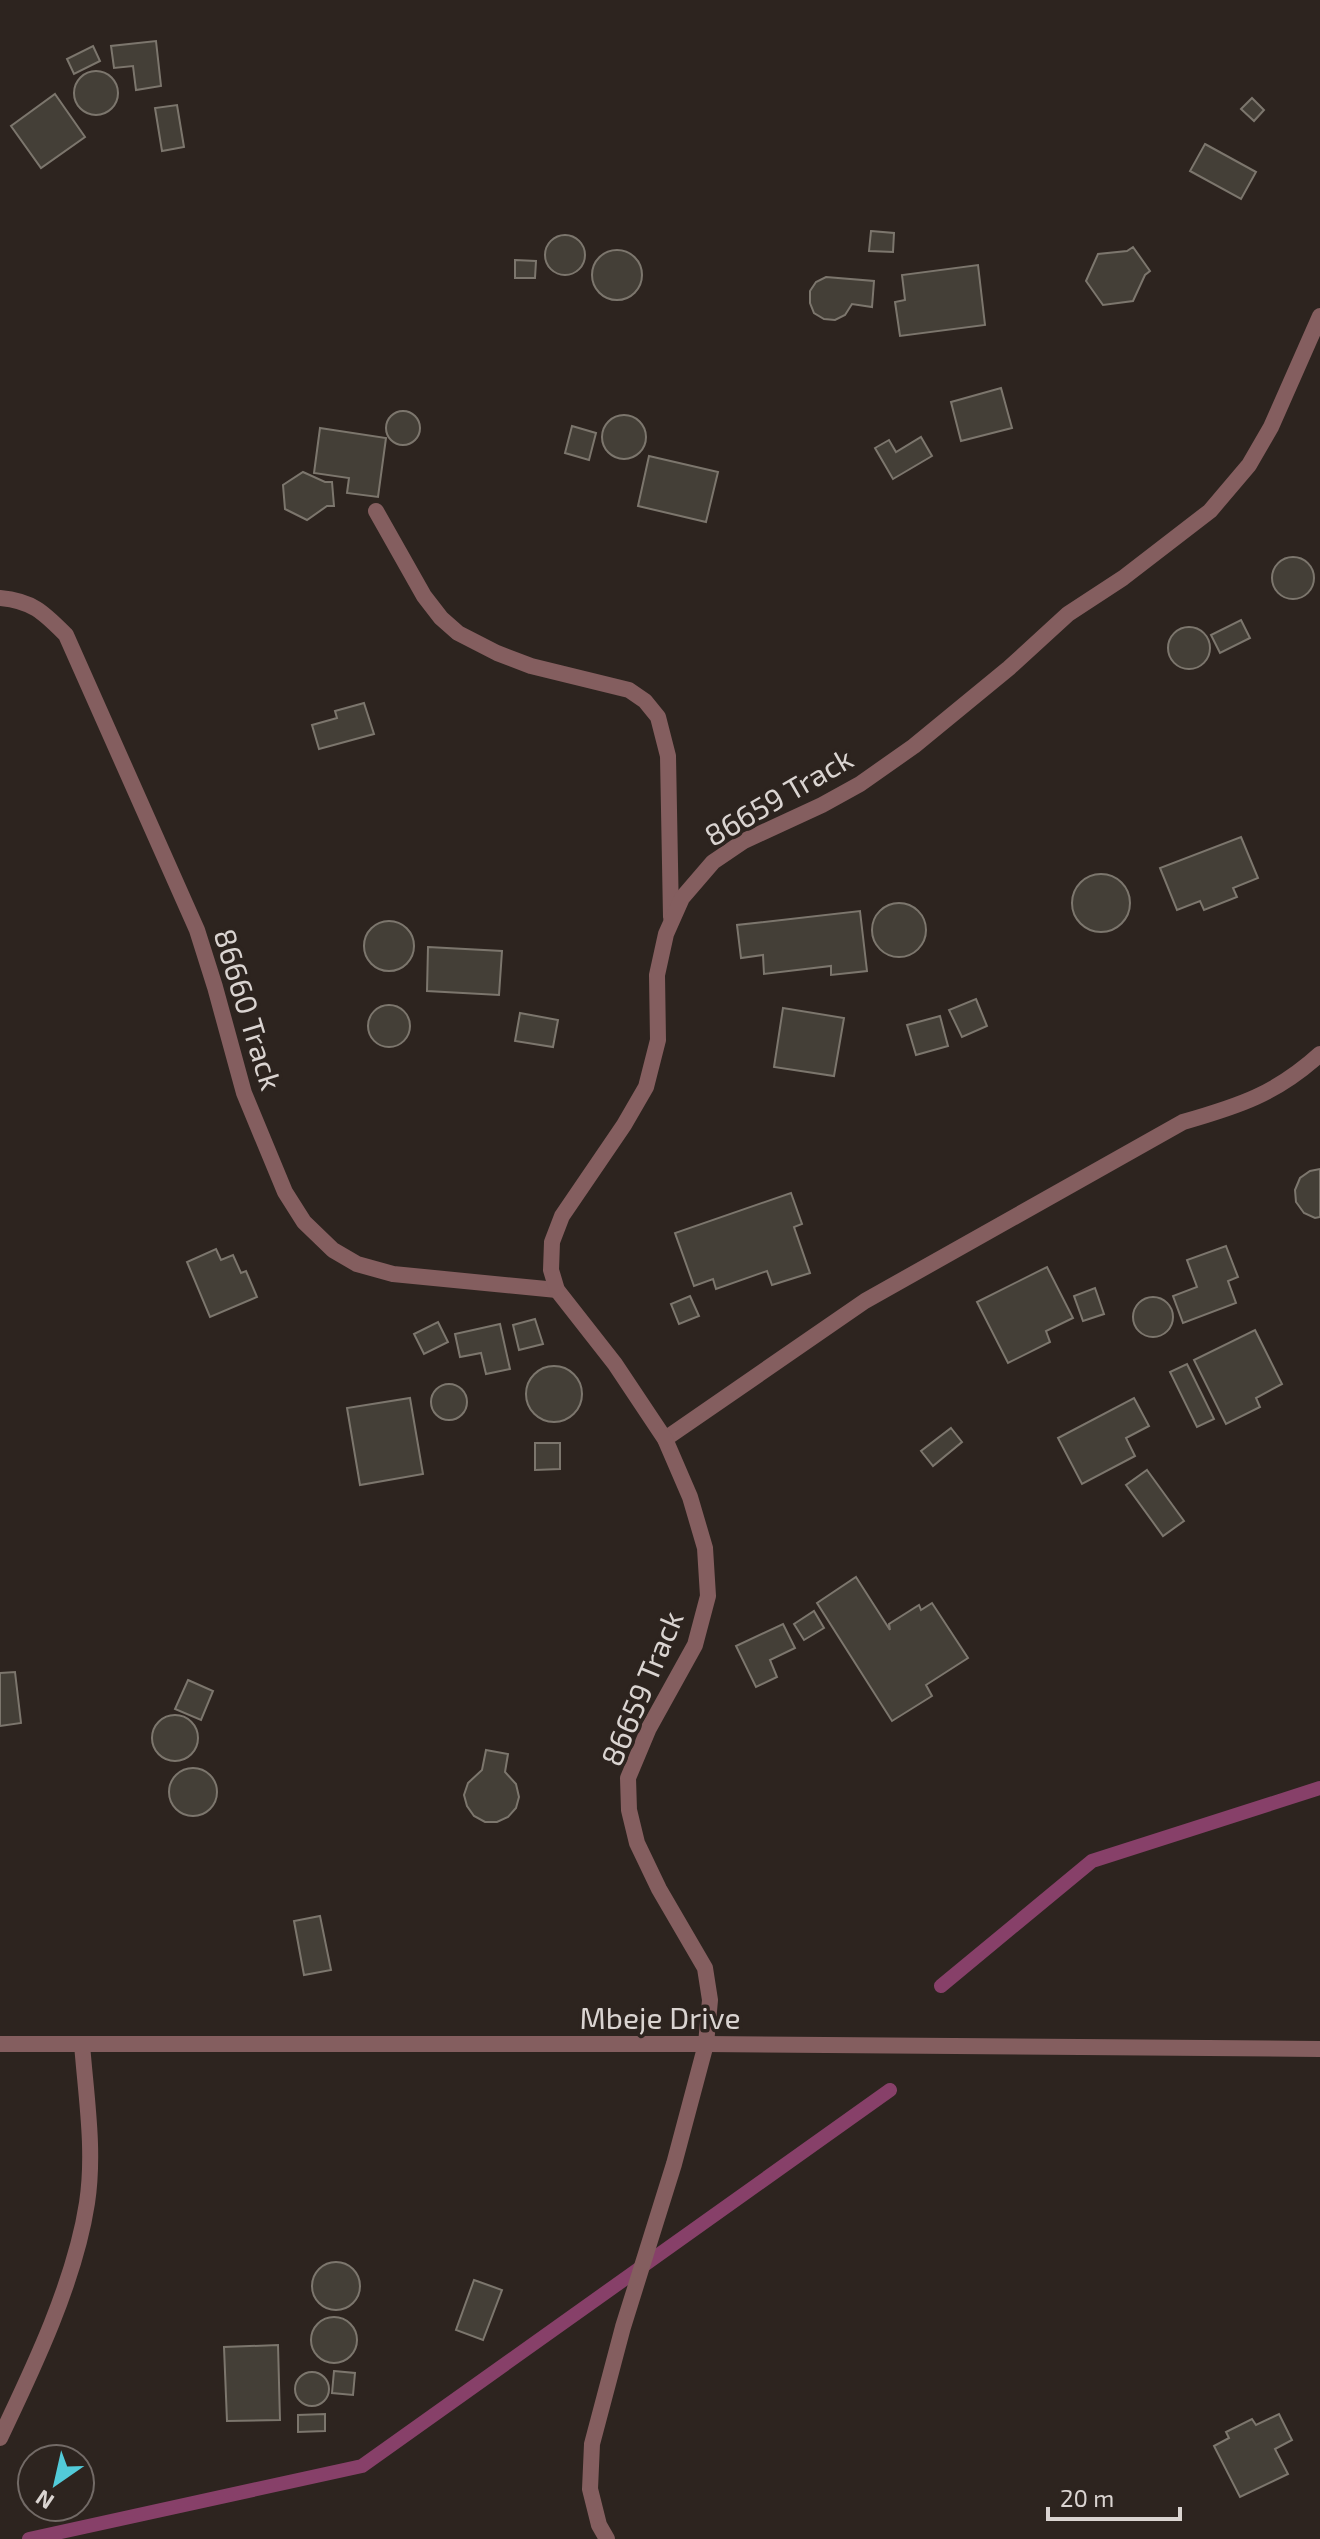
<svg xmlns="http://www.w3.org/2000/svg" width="1320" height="2539" font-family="'Exo 2',sans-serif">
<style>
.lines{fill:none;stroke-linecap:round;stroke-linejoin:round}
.stream{stroke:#874069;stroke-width:14}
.building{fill:#443f37;stroke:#7c766d;stroke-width:2}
.minor{stroke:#845e5f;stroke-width:16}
.tertiary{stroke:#845e5f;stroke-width:16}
.labels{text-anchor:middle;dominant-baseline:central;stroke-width:7;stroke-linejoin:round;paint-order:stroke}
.street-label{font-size:30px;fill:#dad4d1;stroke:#2d241f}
</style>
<rect width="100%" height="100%" fill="#2d241f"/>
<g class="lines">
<g class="stream">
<path d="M941,1986l151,-125 228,-73"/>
<path d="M29,2539l333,-73 528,-376"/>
</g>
</g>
<g class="building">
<path d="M156,41l5,45 -25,4 -3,-24 -19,2 -3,-22z"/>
<path d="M93,46l7,15 -26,13 -7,-15z"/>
<circle cx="96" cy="93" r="22"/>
<path d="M55,94l30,43 -44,31 -30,-42z"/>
<path d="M1252,98l12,12 -10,11 -13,-12z"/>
<path d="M177,105l7,42 -22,4 -7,-43z"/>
<path d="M1205,144l51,28 -15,27 -51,-28z"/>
<path d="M871,231l23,2 -1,19 -24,-1z"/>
<circle cx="565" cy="255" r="20"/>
<path d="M1133,247l17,24 -5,4 -12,26 -30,4 -17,-24 12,-27 29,-3z"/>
<circle cx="617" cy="275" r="25"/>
<path d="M515,260l21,1 -1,17h-20z"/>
<path d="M978,265l7,60 -85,11 -5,-34 10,-2 -3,-25z"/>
<path d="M826,277l48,4 -2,26 -20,-3 -7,11 -10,5 -11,-1 -10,-6 -4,-10v-12l6,-9z"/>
<path d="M1001,388l11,40 -51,13 -10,-39z"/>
<circle cx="403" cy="428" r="17"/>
<circle cx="624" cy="437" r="22"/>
<path d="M572,426l24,7 -7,27 -24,-7z"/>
<path d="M320,428l66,10 -8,59 -31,-4 2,-15 -35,-5z"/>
<path d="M921,437l11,19 -39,23 -18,-31 14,-8 7,12z"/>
<path d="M649,456l69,16 -12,50 -68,-16z"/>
<path d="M303,472l22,10h7l2,24h-7l-20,14 -22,-11 -2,-24z"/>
<circle cx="1293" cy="578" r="21"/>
<path d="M1241,620l9,18 -30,15 -9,-18z"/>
<circle cx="1189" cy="648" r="21"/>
<path d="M364,703l10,31 -55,15 -7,-24 25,-7 -2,-7z"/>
<path d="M1241,837l17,41 -25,10 4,9 -33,13 -4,-9 -23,9 -17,-42z"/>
<circle cx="1101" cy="903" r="29"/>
<circle cx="899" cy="930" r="27"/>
<path d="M860,911l7,60 -36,4v-9l-67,8 -1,-19 -22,3 -4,-33z"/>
<circle cx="389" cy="946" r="25"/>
<path d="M428,947l74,4 -3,44 -72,-4z"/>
<path d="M976,999l11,27 -25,11 -13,-27z"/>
<circle cx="389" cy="1026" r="21"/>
<path d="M783,1008l61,10 -10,58 -60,-9z"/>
<path d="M520,1013l38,7 -5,27 -38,-6z"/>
<path d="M940,1016l8,30 -32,9 -9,-30z"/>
<path d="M1320,1169v48l-5,1 -11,-5 -8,-11 -1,-12 5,-12 10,-7z"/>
<path d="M791,1193l11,31 -8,3 16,46 -38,12 -5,-14 -51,18 -3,-10 -19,7 -19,-53z"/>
<path d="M1226,1246l12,31 -10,4 8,22 -53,20 -10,-27 24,-9 -10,-27z"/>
<path d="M216,1249l5,11 12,-5 8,18 5,-2 11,26 -47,20 -23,-55z"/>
<path d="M1047,1267l26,51 -27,13 4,11 -42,21 -31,-61z"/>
<path d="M1095,1288l9,26 -21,7 -9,-25z"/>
<path d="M690,1296l9,20 -20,8 -8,-20z"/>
<circle cx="1153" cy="1317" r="20"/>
<path d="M535,1319l8,25 -24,6 -6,-25z"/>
<path d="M438,1322l10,20 -24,12 -10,-20z"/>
<path d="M500,1324l10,45 -24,5 -5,-21 -21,4 -5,-23z"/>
<path d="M1255,1330l27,54 -26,14 4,9 -34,17 -32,-64z"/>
<path d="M1187,1364l27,55 -17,8 -27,-55z"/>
<circle cx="554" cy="1394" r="28"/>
<circle cx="449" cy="1402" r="18"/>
<path d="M410,1398l13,76 -63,11 -13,-77z"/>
<path d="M1134,1398l15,28 -23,12 9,18 -53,28 -24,-46z"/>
<path d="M951,1428l11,14 -29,24 -12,-15z"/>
<path d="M535,1443h25v26l-25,1z"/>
<path d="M1147,1470l37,51 -21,15 -37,-51z"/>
<path d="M856,1577l34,53 -1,-6 30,-19 2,5 11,-7 36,55 -42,27 6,11 -40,25 -75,-118z"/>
<path d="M814,1611l10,17 -20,12 -10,-16z"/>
<path d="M783,1624l12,24 -25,12 7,17 -21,10 -20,-41z"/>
<path d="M15,1672l6,51 -21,3v-53z"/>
<path d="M188,1680l25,11 -12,29 -26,-11z"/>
<circle cx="175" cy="1738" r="23"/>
<path d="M486,1750l22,4 -3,18 11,12 3,13 -3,11 -8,9 -11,5h-12l-11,-6 -7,-10 -3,-11 4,-12 14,-13z"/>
<circle cx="193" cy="1792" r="24"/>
<path d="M320,1916l11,54 -27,5 -10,-54z"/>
<circle cx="336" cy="2286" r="24"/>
<path d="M474,2280l28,10 -19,50 -27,-10z"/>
<circle cx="334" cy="2340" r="23"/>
<path d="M278,2345l2,75 -53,1 -3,-74z"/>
<path d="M334,2371l21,2 -2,22 -21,-2z"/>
<circle cx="312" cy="2389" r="17"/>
<path d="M325,2414v17l-27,1v-17z"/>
<path d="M1279,2414l13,26 -17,9 13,25 -48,23 -26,-51 15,-8 -3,-6 26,-13 4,6z"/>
</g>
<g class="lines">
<g class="minor">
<path d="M376,511l48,85 17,22 17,15 39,20 34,13 98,24 16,11 13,16 10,39 3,161"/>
<path d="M0,598c33,3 44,15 66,37l131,295 18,57 29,106 41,99 19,30 29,28 24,14 36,10 164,16"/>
<path d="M665,1439l200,-138 318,-179c56,-16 93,-28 137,-68"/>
<path d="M0,2438c34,-71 75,-157 87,-235 8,-52 -1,-107 -5,-159"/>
<path d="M607,2539l-8,-14 -9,-36 2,-45 31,-117 51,-163 32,-120 4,-44 -5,-32 -46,-79 -22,-46 -8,-33 -1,-32 21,-50 46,-83 13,-49 -3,-48 -15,-51 -25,-58 -50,-75 -58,-74 -6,-20 1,-28 10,-26 62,-91 22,-38 12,-47 -1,-65 9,-41 16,-36 31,-36 31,-21 78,-36 38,-21 54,-38 95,-78 59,-54 55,-36 87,-67 39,-46 22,-38 49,-111"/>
</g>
<path class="tertiary" d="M0,2044h706l614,5"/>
</g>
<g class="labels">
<g class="street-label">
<text transform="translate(778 796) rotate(-30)">86659 Track</text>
<text transform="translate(249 1009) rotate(73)">86660 Track</text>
<text transform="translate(641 1688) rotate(-67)">86659 Track</text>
<text x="660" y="2017">Mbeje Drive</text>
</g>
</g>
<g transform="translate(56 2483) rotate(214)"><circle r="38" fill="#2d241f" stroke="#726a66" stroke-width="2"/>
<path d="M0-6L14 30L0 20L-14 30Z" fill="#52cbd9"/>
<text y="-12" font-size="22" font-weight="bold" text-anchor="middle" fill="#dad4d1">N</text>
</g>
<path d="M1048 2507v12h132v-12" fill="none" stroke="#dad4d1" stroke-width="4"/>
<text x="1060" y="2507" font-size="24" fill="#dad4d1" stroke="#2d241f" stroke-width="6" paint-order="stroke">20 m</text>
</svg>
